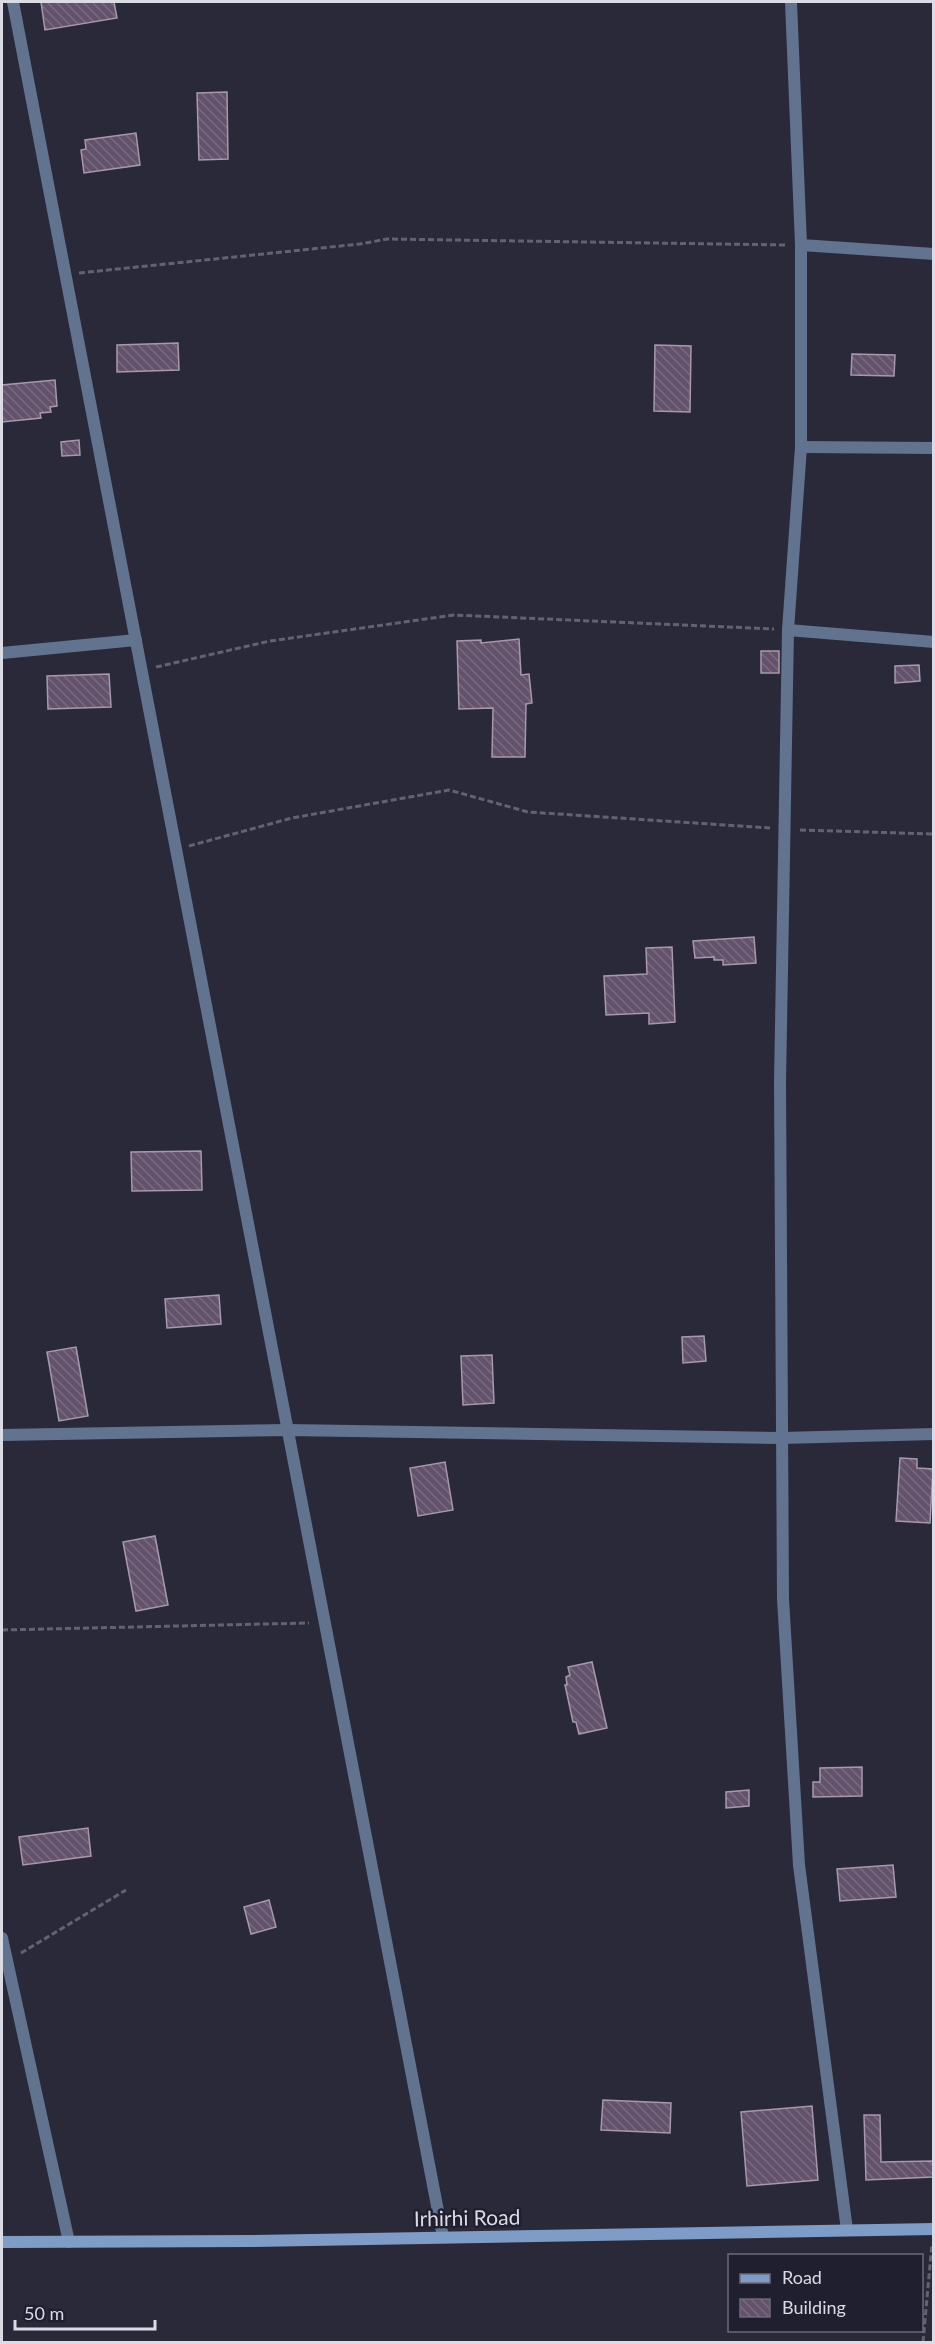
<svg xmlns="http://www.w3.org/2000/svg" width="935" height="2344" font-family="Lato,sans-serif">
<style>
.building{fill:url(#building-back-hatch);stroke:#a699ac;stroke-width:1.5}
.lines{fill:none;stroke-linecap:round;stroke-linejoin:round}
.path{stroke:#636271;stroke-width:3;stroke-dasharray:6 3;stroke-linecap:butt}
.street{stroke:#61738e;stroke-width:12}
.secondary{stroke:#7f9cc7;stroke-width:12}
.labels{text-anchor:middle;dominant-baseline:central;stroke-width:5;stroke-linejoin:round;paint-order:stroke}
.street-label{font-size:21px;fill:#dbdbe6;stroke:#201f30}
</style>
<defs>
<pattern id="building-back-hatch" width="6" height="6" patternUnits="userSpaceOnUse" patternTransform="scale(1.5)"><rect width="6" height="6" fill="#63526c"/><path d="M-1 5l2 2M0 0l6 6M5-1l2 2" fill="none" stroke="#796a81"/></pattern>
</defs>
<rect width="100%" height="100%" fill="#2a293a"/>
<g class="building">
<path d="M41,2h73l3,16 -72,12z"/>
<path d="M227,92l1,67 -29,1 -2,-67z"/>
<path d="M136,133l4,32 -56,8 -3,-23 5,-1 -1,-9z"/>
<path d="M178,343l1,27 -62,2v-27z"/>
<path d="M655,345l36,1 -1,66 -36,-1z"/>
<path d="M852,354l43,1 -1,21 -43,-1z"/>
<path d="M55,380l2,26 -7,1 1,5 -11,1 1,5 -39,4v-37z"/>
<path d="M79,440l1,15 -18,1 -1,-14z"/>
<path d="M519,639l2,36 8,-1 3,29 -6,1 -1,53h-33l1,-49 -34,1 -2,-68 24,-1v3z"/>
<rect x="761" y="651" width="18" height="22"/>
<path d="M919,665l1,16 -25,2v-17z"/>
<path d="M109,674l2,33 -63,2 -1,-33z"/>
<path d="M754,937l2,26 -33,2v-5h-9v-3l-19,1 -2,-17z"/>
<path d="M672,947l3,75 -26,2v-11l-43,2 -2,-39 43,-2 -1,-26z"/>
<path d="M201,1151l1,39 -70,1 -1,-39z"/>
<path d="M219,1295l2,29 -54,4 -2,-29z"/>
<path d="M704,1336l2,25 -23,2 -1,-26z"/>
<path d="M76,1347l12,69 -29,5 -12,-69z"/>
<path d="M492,1355l2,48 -31,2 -2,-49z"/>
<path d="M900,1458l17,1v9l16,1 -3,54 -34,-2z"/>
<path d="M445,1462l8,48 -35,6 -8,-48z"/>
<path d="M155,1536l13,69 -32,6 -13,-69z"/>
<path d="M592,1662l15,66 -28,6 -3,-12h-3l-8,-37h2l-1,-8 4,-2 -2,-8z"/>
<path d="M862,1767v29l-49,1v-15h7v-14z"/>
<path d="M749,1790v16l-23,2v-16z"/>
<path d="M88,1828l3,28 -68,9 -4,-28z"/>
<path d="M893,1865l3,32 -56,4 -3,-32z"/>
<path d="M269,1900l7,27 -25,7 -7,-27z"/>
<path d="M603,2100l68,3 -1,30 -69,-3z"/>
<path d="M812,2106l6,74 -71,6 -6,-74z"/>
<path d="M864,2115h16l1,47 52,-1v16l-67,3z"/>
</g>
<g class="lines">
<g class="path">
<path d="M79,273l281,-29 27,-5 400,6"/>
<path d="M156,667l114,-26 184,-26 320,14"/>
<path d="M800,830l134,4"/>
<path d="M189,846l103,-28 157,-28 79,22 242,16"/>
<path d="M2,1630l307,-7"/>
<path d="M21,1953l105,-63"/>
<path d="M923,2342l9,-99"/>
</g>
<g class="street">
<path d="M13,2l430,2235"/>
<path d="M791,2l10,243v202l-13,183 -8,452 3,517 16,266 48,365"/>
<path d="M801,245l133,9"/>
<path d="M801,447l133,1"/>
<path d="M788,630l146,12"/>
<path d="M2,653l134,-13"/>
<path d="M2,1435l286,-5 494,8 152,-4"/>
<path d="M2,1938l67,304"/>
</g>
<path class="secondary" d="M2,2242l252,-1 680,-12"/>
</g>
<g class="labels">
<g class="street-label">
<text transform="translate(467 2217) rotate(-1)">Irhirhi Road</text>
</g>
</g>
<rect width="935" height="2344" fill="none" stroke="#dbdbe6" stroke-width="6"/>
<rect x="728" y="2254" width="195" height="78" fill="#201f30" stroke="#6b6a79" stroke-width="1.5"/>
<rect x="740" y="2274" width="30" height="9" fill="#7f9cc7" stroke="#6b6a79" stroke-width="1.5"/>
<text x="782" y="2284" font-size="18" fill="#dbdbe6">Road</text>
<rect x="740" y="2299" width="30" height="18" fill="url(#building-back-hatch)" stroke="#6b6a79" stroke-width="1.5"/>
<text x="782" y="2314" font-size="18" fill="#dbdbe6">Building</text>
<path d="M15 2320v9h140v-9" fill="none" stroke="#dbdbe6" stroke-width="3"/>
<text x="24" y="2320" font-size="18" fill="#dbdbe6" stroke="#201f30" stroke-width="4.5" paint-order="stroke">50 m</text>
</svg>
